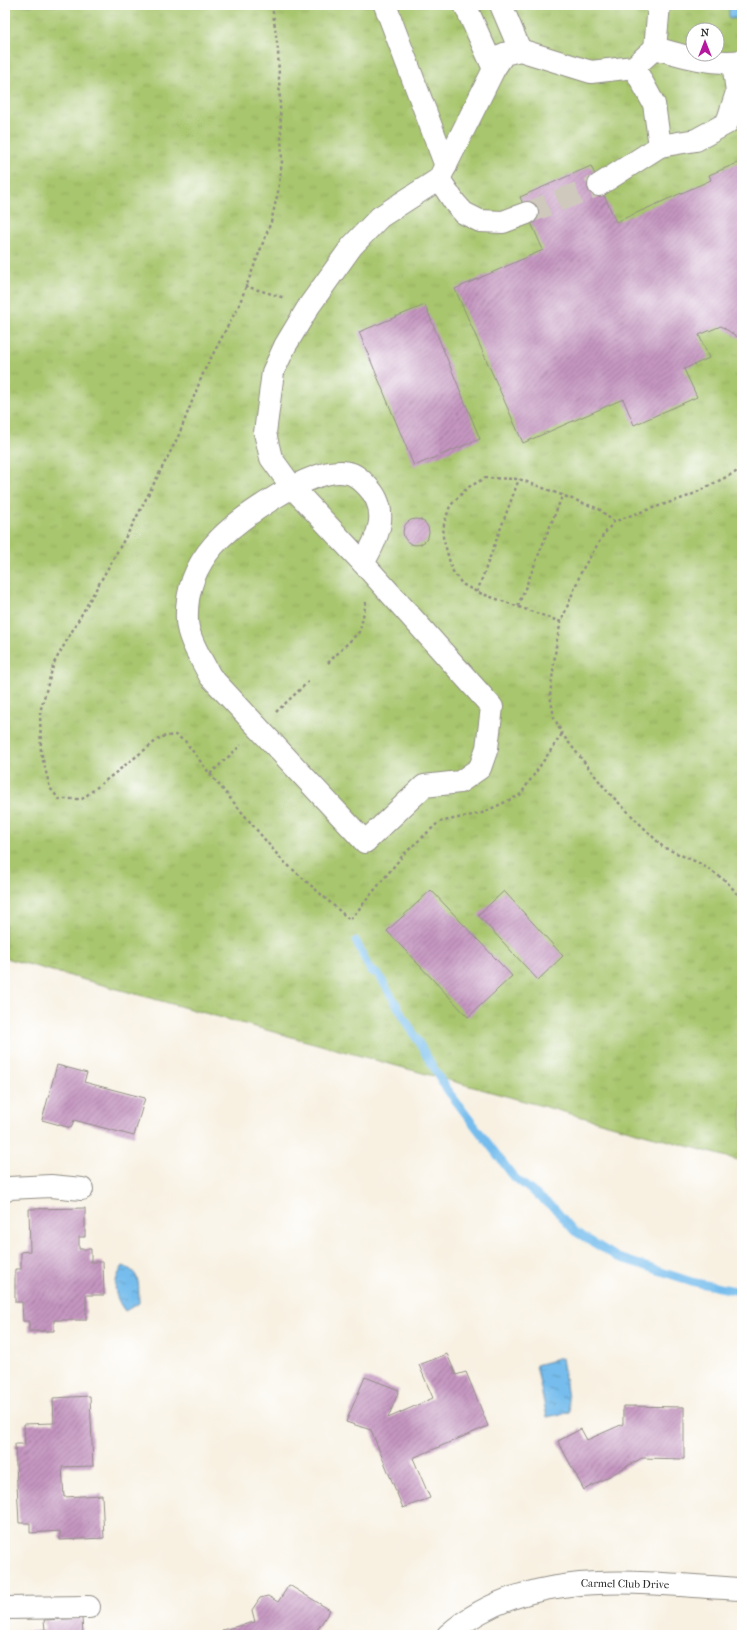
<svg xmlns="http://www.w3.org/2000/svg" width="747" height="1640" font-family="'IM FELL French Canon',serif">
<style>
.grass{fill:url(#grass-tufts);stroke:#6a784c;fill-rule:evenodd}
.water{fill:url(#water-ripples);stroke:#50748c}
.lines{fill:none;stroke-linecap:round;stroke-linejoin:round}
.stream{stroke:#76bded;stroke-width:8}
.building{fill:url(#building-hatch)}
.minor-tunnel{stroke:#cfc9bd;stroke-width:22;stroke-dasharray:22 11;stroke-linecap:butt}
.minor-casing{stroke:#928e86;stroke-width:24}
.path{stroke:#928e86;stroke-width:2.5;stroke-dasharray:3 3;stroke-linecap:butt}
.minor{stroke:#fff;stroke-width:22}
.labels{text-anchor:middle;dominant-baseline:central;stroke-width:3.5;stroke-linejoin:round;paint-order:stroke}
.street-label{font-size:11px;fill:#2b2b2b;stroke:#fff}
</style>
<defs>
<pattern id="grass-tufts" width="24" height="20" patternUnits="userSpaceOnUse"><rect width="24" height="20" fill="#a8c66d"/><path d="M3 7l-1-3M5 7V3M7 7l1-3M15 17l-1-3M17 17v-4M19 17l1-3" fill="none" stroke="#91aa5f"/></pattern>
<pattern id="water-ripples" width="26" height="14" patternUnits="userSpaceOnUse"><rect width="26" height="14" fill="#76bded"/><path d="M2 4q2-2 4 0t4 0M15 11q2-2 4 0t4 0" fill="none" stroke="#619ac0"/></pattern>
<pattern id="building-hatch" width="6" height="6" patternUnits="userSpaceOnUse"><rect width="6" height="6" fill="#c495c0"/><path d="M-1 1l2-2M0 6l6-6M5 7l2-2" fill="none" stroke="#9f7a9c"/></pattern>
</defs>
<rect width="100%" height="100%" fill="#fff"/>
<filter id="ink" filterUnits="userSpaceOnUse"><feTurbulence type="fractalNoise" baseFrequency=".025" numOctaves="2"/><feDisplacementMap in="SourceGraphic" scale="8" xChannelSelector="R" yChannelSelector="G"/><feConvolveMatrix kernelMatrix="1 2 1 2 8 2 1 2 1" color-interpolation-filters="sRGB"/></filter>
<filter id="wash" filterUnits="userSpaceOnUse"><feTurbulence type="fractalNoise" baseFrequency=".012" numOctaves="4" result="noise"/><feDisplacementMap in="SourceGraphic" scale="16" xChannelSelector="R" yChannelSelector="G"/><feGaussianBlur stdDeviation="0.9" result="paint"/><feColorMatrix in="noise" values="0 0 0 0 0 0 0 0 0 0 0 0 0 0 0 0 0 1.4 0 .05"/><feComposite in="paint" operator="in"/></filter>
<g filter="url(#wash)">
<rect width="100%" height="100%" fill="#f8f1e2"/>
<path class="grass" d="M5,5h737v1156l-737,-203zM693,30h24v24h-24z"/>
<g class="water">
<path d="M729,5h13v13l-13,1z"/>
<path d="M123,1266c19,7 15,19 16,37l-14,8c-12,-16 -13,-28 -2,-45z"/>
<path d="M562,1358l8,54 -23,5 -11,-52z"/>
</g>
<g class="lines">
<path class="stream" d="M356,941l14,29 9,5 66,112 69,90 41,32 19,22 43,26 76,25 49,10"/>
</g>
<g id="blocks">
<g class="building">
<path d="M742,161v179l-21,-14 -22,9 10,23 -25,11 13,28 -63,28 -11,-26 -100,44 -68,-154 88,-39 -23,-53 71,-31 25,56 95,-42 -2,-5z"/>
<path d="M425,305l55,134 -66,27 -55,-134z"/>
<circle cx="416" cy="532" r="13"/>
<path d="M431,890l81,86 -44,41 -81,-86z"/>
<path d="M504,891l59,65 -25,24 -60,-65z"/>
<path d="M57,1065l30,8 -3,9 61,16 -11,38 -60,-16 -3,8 -29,-8z"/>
<path d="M85,1208v29h-6v12h12v13h12l1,33h-18v25h-32v11h-25v-10h-6l-1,-19h-7v-33h6v-17l9,-1 -1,-42z"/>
<path d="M447,1354l9,21 10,-3 22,54 -75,32 17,40 -27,10 -32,-78 -25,-8 19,-45 34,13 -11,28 45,-20 -14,-33z"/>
<path d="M90,1396l3,70 -31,1 2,30 38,-2 2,43 -44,2v-9l-30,2v-10h-11l-4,-79h10l-1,-20 30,-1 -1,-25z"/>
<path d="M623,1406l61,1v52l-42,-1 -58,32 -26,-49 23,-12 6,11 36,-16z"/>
<path d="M289,1585l41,25 -16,25h-91l-1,-5 33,-8 -3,-12 8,-12 8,-2 10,6z"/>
<path d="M82,1618l1,17h-61v-3l23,-2 -1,-10z"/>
</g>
</g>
</g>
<g filter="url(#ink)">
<use href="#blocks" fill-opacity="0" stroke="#928e86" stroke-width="1"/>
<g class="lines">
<path class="minor-tunnel" d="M527,213l72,-28"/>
<g class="minor-casing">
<g id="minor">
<path d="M385,5l61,161"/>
<path d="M465,5l29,64"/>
<path d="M501,5l19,45"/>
<path d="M655,48c28,8 58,17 87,13"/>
<path d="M660,146l36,-6 31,-17 10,-31 -4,-30"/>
<path d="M439,179l16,24 9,10 16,8 23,1 24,-9"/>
<path d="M599,185l61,-39 -6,-42 -20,-37"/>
<path d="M363,563c15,-25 28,-53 4,-77 -5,-5 -11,-12 -19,-13 -21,-5 -53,12 -71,23 -47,29 -93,62 -90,125 1,18 15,39 23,55l155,166 59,-56 36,-4 20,-14 7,-20 5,-41 -129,-144 -71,-76 -21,-29 -6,-25 8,-61 12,-26 24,-40 43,-60 28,-29 59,-38 55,-110 10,-15 16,-4 71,22 43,-5 21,-19 4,-43"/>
<path d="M5,1191l4,-3 42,-2 31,3"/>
<path d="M5,1608l84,-1"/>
<path d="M448,1635c80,-71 196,-51 294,-46"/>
</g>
</g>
<g class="path">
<path d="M272,5l6,45 4,111 -4,31 -7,30 -32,83 -35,66 -26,66 -45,87 -79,139 -14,49 1,40 9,36 9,11h23l79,-62 14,-2 10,6 25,33 71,85 69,61 54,-66 35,-32 43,-9 38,-18 42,-61"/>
<path d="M245,286l40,12"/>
<path d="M742,469l-53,27 -63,21 -12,5 -10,12 -22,36 -21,52 -4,17 -7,56 4,22 8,17 45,57 56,56 38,17 25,17 16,18"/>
<path d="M477,592l42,-113"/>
<path d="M518,606l45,-112"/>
<path d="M561,622l-84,-30 -15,-8 -10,-14 -9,-33 1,-13 6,-18 17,-18 18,-10 34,1 80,30 15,13"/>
<path d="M328,663l32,-32 6,-29"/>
<path d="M276,712l32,-30"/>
<path d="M210,774l31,-29"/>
</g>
<use href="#minor" class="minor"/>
</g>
</g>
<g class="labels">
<g class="street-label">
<text transform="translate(625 1584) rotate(1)">Carmel Club Drive</text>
</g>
</g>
<rect width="747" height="1640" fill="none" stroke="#fff" stroke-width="20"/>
<g transform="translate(705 42)"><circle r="19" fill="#ffffff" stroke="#aaaaaa"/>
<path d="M0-3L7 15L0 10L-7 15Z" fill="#b5179e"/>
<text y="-6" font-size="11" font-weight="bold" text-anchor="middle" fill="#2b2b2b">N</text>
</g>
</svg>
